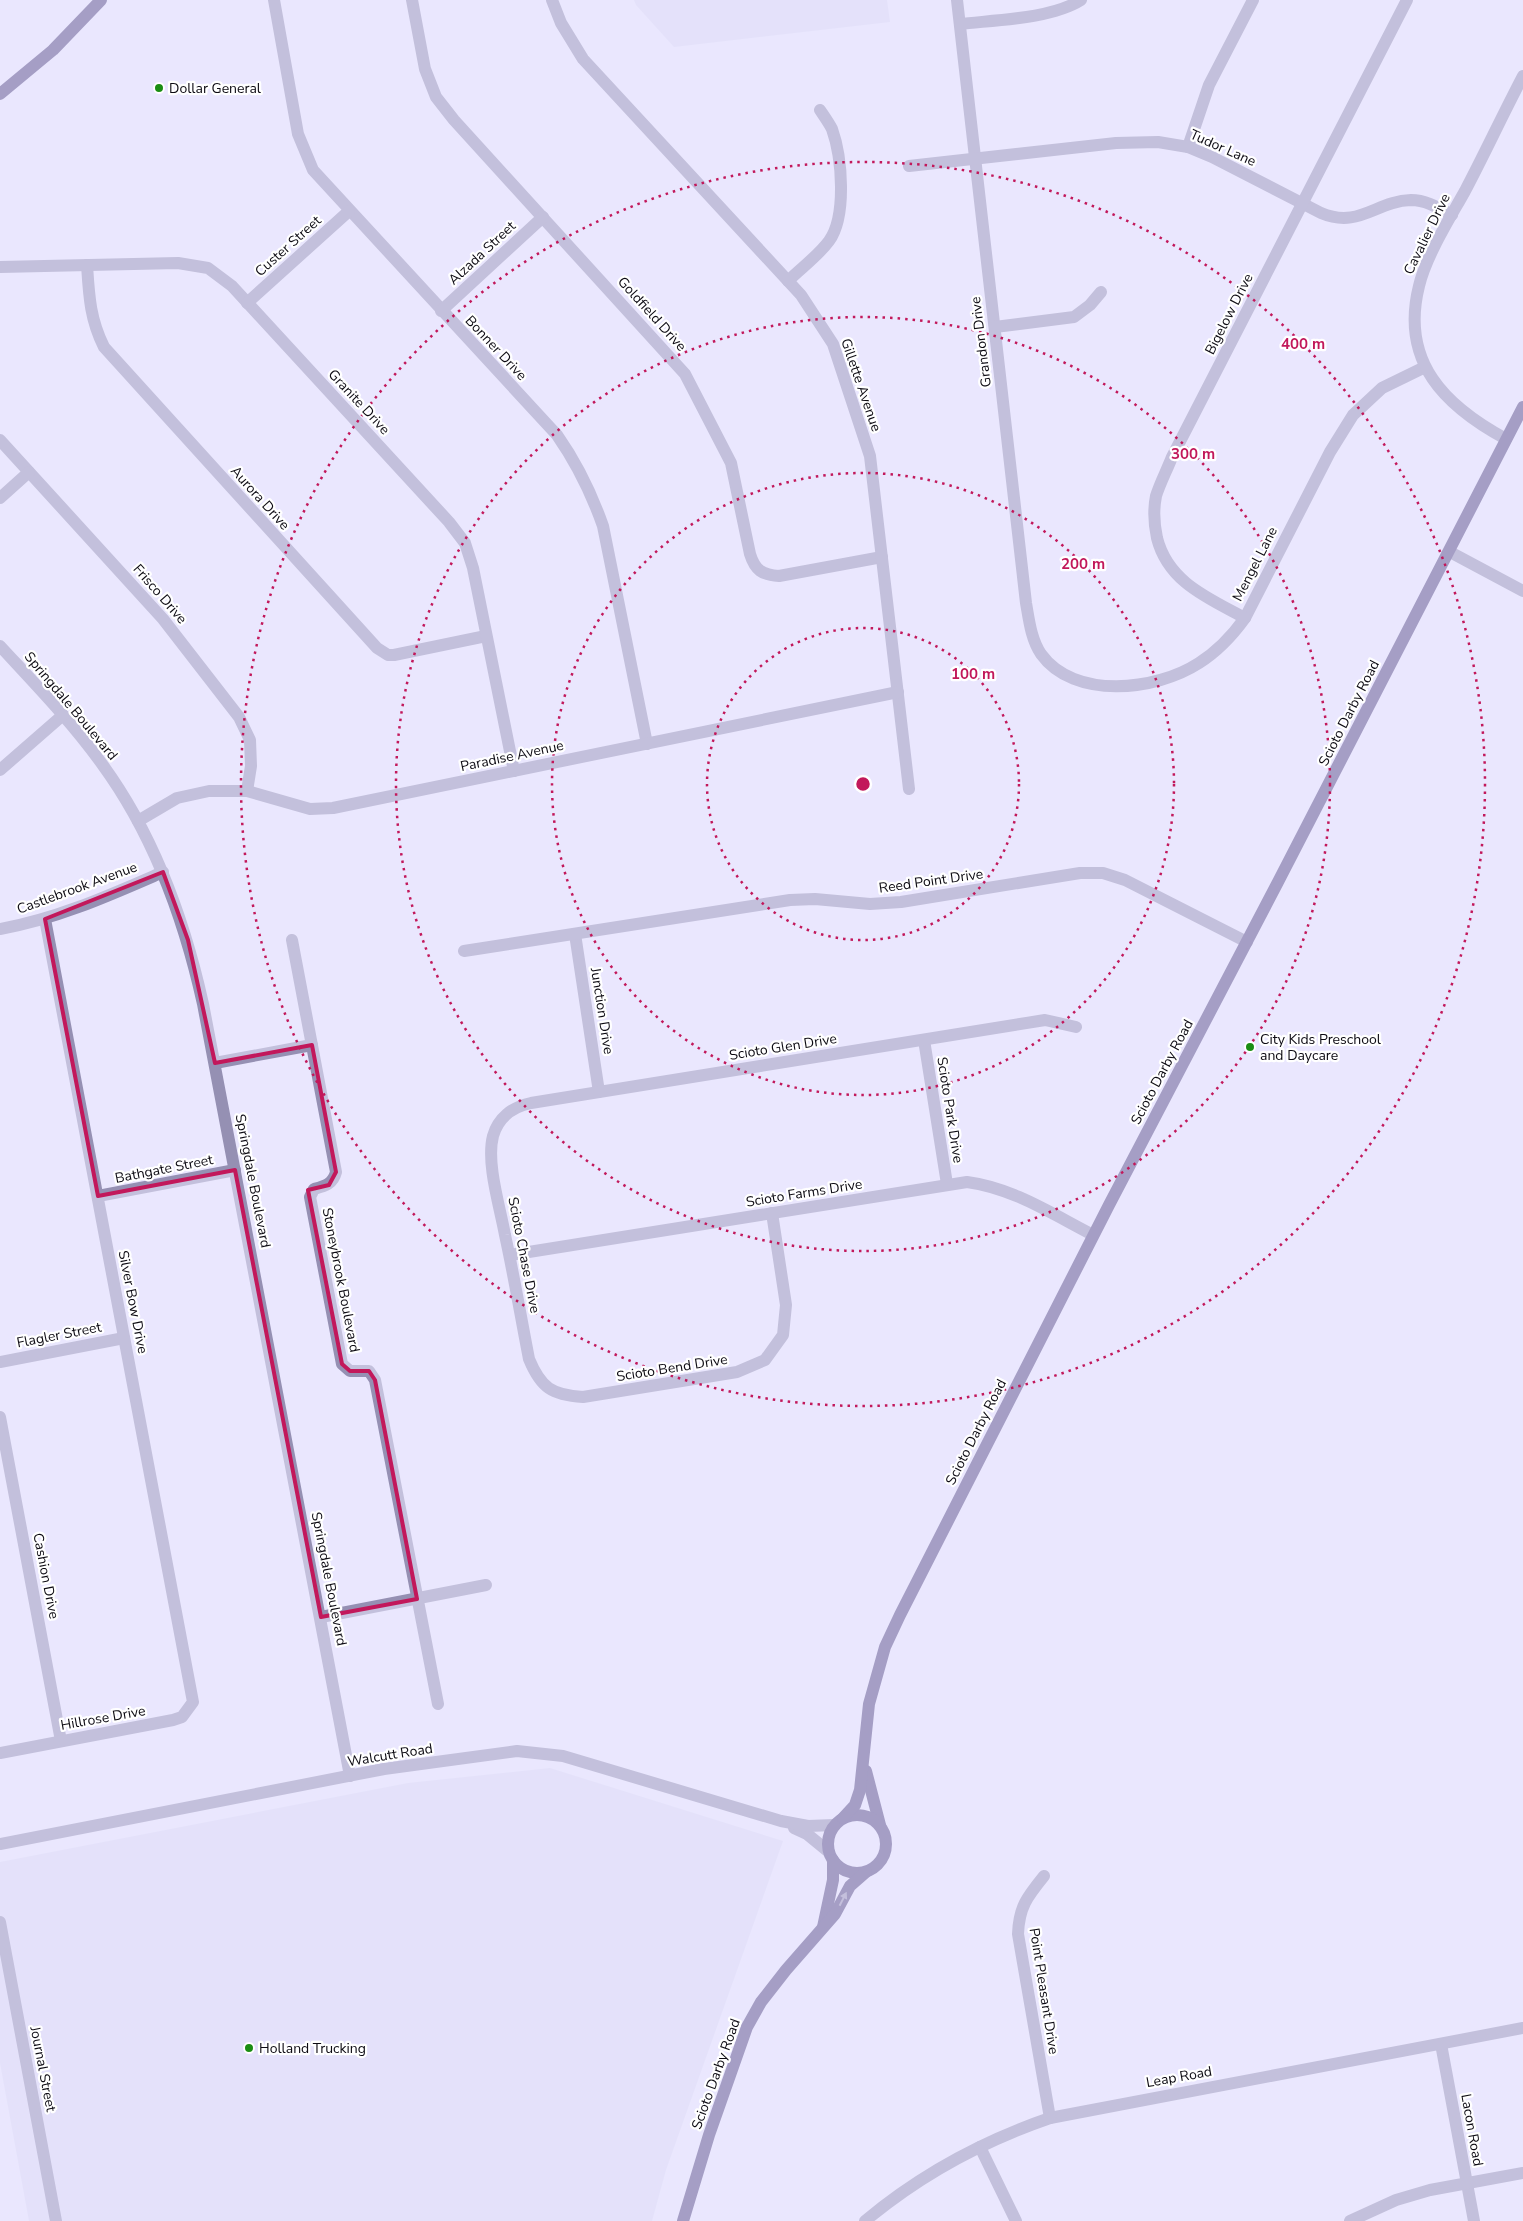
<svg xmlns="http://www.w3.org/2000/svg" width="1523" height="2221" font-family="'Nunito Sans',sans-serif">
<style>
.built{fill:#dedaf7}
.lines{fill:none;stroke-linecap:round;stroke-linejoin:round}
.minor{stroke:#9590b3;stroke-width:12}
.major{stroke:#524580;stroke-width:12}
.oneway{fill:#978fb3}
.marked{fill:none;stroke:#c2185b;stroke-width:4;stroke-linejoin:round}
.ring{fill:none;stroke:#c2185b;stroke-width:2.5;stroke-dasharray:2.5 5}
.poi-dot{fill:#1a8d13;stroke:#fff;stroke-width:2}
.labels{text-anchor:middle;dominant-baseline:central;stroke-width:4.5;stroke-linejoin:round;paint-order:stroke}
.poi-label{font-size:14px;fill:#0c0a12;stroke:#fff;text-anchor:start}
.street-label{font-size:14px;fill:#0c0a12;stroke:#fff}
.centre{fill:#c2185b;stroke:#fff;stroke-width:2.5}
.ring-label{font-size:15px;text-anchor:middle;font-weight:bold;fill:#c2185b;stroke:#fff;stroke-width:4.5;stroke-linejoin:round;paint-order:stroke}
</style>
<rect width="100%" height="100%" fill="#eae7fe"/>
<g class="built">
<path d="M634,0h253l3,22 -216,25 -38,-42z"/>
<path d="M550,1768l233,73 -117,329 -14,51h-623l-29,-158v-201l408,-79z"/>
</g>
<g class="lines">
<g class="minor">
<path d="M274,0l24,134 15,36 244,265c21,30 34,57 46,91l44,218"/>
<path d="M412,0l13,69 11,28 18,23 231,254 46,89 19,91c5,16 12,21 29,22l103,-19"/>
<path d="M552,0l9,23 22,36 218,236 32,49 37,112 39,333"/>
<path d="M957,0l69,603c3,17 5,36 15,51 33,46 115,37 158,9 19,-12 33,-27 46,-45l85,-166 23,-37 29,-27 43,-21"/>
<path d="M960,24c35,-4 91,-5 121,-24"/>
<path d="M1188,147l21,-62 44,-85"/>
<path d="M909,166l207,-23 42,-1 30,5 24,10 109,56c38,16 55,-12 90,-13 15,0 28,8 41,15"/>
<path d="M87,265c2,31 3,54 17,82l273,301 11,7h6l92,-19"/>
<path d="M0,267l178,-4 30,5 24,18 217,236 16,21 8,25 41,203"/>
<path d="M788,281c13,-13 30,-25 41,-40 18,-25 13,-84 3,-112 -3,-6 -8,-13 -12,-19"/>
<path d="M247,303l102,-92"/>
<path d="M441,311l102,-94"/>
<path d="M995,327l79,-10 16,-12 11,-13"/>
<path d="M1506,439c-61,-33 -106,-77 -87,-153 7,-30 31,-68 46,-95 20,-38 38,-77 58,-115"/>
<path d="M0,440l163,179 76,98 11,23 1,26 -4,25"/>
<path d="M0,498l29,-26"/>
<path d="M1450,552l73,39"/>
<path d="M1245,618c-37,-20 -77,-36 -88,-80 -3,-14 -4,-27 -1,-42 4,-13 11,-26 16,-39l235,-457"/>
<path d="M0,646c35,38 72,76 102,118 52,71 82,154 101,240l147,772"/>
<path d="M0,770l63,-55"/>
<path d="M138,821l39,-23 32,-7h38l63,18 23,-1 565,-116"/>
<path d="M0,929c57,-10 110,-34 163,-57"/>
<path d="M575,934l24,158"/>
<path d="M292,940l44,232c-3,12 -11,14 -22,17l-4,8 32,167 8,7h19l6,9 63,324"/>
<path d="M464,951l326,-51 25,-1 55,5 31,-2 179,-29h23l22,7 122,62"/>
<path d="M924,1040l23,144"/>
<path d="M215,1063l97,-18"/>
<path d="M98,1196l137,-26"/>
<path d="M772,1213l14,92 -3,30 -18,25 -28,12 -154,25c-31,-2 -42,-9 -54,-38 -8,-41 -15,-83 -24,-124 -5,-28 -19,-72 -12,-99 5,-18 19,-29 38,-33l514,-83 31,7"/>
<path d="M510,1255l457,-73c46,6 85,32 126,53"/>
<path d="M0,1362l124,-24"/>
<path d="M0,1417l61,324"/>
<path d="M321,1617l165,-32"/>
<path d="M0,1753l173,-33 9,-3 11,-15 -148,-783"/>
<path d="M794,1828l13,6 22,18"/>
<path d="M0,1844l384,-75 133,-18 46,5 218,65 27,5 27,-1"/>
<path d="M1044,1876c-17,21 -25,31 -26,58l32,184"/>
<path d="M0,1922l56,299"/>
<path d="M1441,2044l33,177"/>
<path d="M980,2147l36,74"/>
<path d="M865,2221c55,-46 118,-80 185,-103l473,-90"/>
<path d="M1350,2221l46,-21 34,-10 93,-17"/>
</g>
<g class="major">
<path d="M0,94l53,-44 48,-50"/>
<path d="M866,1771l14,54"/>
<circle cx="857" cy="1844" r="29"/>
<path d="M843,1818l12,-13 5,-15 9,-86 16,-57 15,-32 209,-410 169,-323 245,-475"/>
<path d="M823,1927l10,-47v-20"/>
<path d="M683,2221l26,-86 38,-108 14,-25 25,-32 49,-56 15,-28 16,-14"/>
</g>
</g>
<defs><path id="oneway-solid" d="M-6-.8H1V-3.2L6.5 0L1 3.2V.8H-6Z" transform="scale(1.25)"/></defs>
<use class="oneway" href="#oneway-solid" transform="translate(843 1899) rotate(-63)"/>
<path d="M0 0H1523V2221H0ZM163,872l25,68 27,123 97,-18 24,127 -7,13 -21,5 34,174 8,7h19l6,9 42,219 -96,18 -86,-447 -137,26 -53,-277z" fill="#eae7fe" fill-opacity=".55" fill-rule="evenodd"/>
<path class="marked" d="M163,872l25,68 27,123 97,-18 24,127 -7,13 -21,5 34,174 8,7h19l6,9 42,219 -96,18 -86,-447 -137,26 -53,-277z"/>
<g class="ring">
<circle cx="863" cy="784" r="156"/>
<circle cx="863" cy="784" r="311"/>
<circle cx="863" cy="784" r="467"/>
<circle cx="863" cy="784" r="622"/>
</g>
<g class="poi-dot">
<circle cx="159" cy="88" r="5"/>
<circle cx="1250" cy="1047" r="5"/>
<circle cx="249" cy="2048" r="5"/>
</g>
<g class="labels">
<g class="poi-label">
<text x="169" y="88">Dollar General</text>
<text x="1260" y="1039">City Kids Preschool<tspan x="1260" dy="16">and Daycare</tspan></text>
<text x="259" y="2048">Holland Trucking</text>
</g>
<g class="street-label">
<text transform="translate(1223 148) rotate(24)">Tudor Lane</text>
<text transform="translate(1427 234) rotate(-64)">Cavalier Drive</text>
<text transform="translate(288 246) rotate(-42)">Custer Street</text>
<text transform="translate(482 253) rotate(-43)">Alzada Street</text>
<text transform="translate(652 314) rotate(48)">Goldfield Drive</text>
<text transform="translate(1229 314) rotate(-63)">Bigelow Drive</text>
<text transform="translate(981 342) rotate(-97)">Grandon Drive</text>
<text transform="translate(496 348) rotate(47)">Bonner Drive</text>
<text transform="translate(861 385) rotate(71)">Gillette Avenue</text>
<text transform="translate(359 402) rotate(47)">Granite Drive</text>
<text transform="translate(260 498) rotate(48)">Aurora Drive</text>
<text transform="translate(1255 564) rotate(-63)">Mengel Lane</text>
<text transform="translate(160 594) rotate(49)">Frisco Drive</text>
<text transform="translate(71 706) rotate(50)">Springdale Boulevard</text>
<text transform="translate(1349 713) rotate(-63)">Scioto Darby Road</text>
<text transform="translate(512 756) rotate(-12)">Paradise Avenue</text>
<text transform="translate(931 881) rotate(-8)">Reed Point Drive</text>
<text transform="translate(77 888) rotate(-20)">Castlebrook Avenue</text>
<text transform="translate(602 1011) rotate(81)">Junction Drive</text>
<text transform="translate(783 1047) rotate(-9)">Scioto Glen Drive</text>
<text transform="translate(1162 1072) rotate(-62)">Scioto Darby Road</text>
<text transform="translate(950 1110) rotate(81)">Scioto Park Drive</text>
<text transform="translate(164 1169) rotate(-11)">Bathgate Street</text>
<text transform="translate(253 1181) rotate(79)">Springdale Boulevard</text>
<text transform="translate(804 1193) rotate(-9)">Scioto Farms Drive</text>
<text transform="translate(524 1255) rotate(79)">Scioto Chase Drive</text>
<text transform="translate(341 1280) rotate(79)">Stoneybrook Boulevard</text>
<text transform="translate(133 1302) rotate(79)">Silver Bow Drive</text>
<text transform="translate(59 1335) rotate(-11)">Flagler Street</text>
<text transform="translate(672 1368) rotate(-9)">Scioto Bend Drive</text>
<text transform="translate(976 1432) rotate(-63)">Scioto Darby Road</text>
<text transform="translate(46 1576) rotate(79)">Cashion Drive</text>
<text transform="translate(329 1579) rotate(79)">Springdale Boulevard</text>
<text transform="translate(103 1718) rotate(-10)">Hillrose Drive</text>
<text transform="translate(390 1755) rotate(-9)">Walcutt Road</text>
<text transform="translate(1044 1991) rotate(81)">Point Pleasant Drive</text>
<text transform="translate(43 2069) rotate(79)">Journal Street</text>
<text transform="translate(716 2074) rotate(-70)">Scioto Darby Road</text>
<text transform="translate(1179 2077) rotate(-10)">Leap Road</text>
<text transform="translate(1472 2130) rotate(80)">Lacon Road</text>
</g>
</g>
<circle cx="863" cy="784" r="8" class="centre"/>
<g class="ring-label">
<text x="1303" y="349">400 m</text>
<text x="1193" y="459">300 m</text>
<text x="1083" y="569">200 m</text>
<text x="973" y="679">100 m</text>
</g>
</svg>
